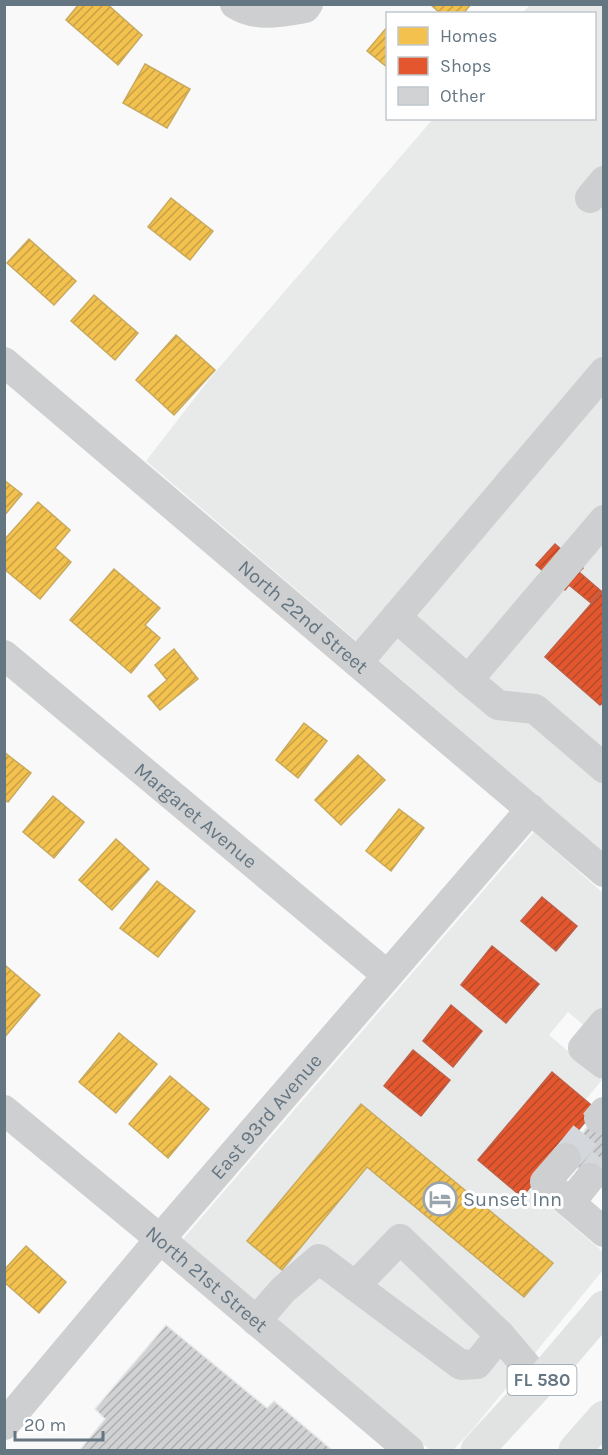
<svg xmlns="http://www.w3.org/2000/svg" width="608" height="1455" font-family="Karla,sans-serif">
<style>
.built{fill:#e8e9e9}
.homes{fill:url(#homes-hatch);stroke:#c8aa5e;stroke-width:1.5}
.shops{fill:url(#shops-hatch);stroke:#be6048;stroke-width:1.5}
.building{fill:url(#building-hatch);stroke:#e8e8e8;stroke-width:1.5}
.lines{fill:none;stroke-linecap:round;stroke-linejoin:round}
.minor-tunnel{stroke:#d4d8dc;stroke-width:30;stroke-dasharray:30 15;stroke-linecap:butt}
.minor{stroke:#cecfd0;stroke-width:30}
.major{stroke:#e1e2e2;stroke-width:33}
.labels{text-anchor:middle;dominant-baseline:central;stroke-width:6;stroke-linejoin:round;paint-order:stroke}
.shield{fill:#fff;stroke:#939fa8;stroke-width:1.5}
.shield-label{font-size:18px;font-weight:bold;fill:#657683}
.street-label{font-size:20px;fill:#657683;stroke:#fff}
.poi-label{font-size:20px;fill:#657683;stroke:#fff;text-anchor:start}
</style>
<defs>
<pattern id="homes-hatch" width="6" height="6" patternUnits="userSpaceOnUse" patternTransform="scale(1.5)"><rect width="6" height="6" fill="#f2c14e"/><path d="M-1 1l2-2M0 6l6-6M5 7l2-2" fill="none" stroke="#c8a146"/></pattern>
<pattern id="shops-hatch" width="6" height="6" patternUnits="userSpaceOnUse" patternTransform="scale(1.5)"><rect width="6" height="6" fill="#e4572e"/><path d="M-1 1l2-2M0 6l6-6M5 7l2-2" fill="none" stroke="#b24a2c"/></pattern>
<pattern id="building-hatch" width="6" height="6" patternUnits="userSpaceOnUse" patternTransform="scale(1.5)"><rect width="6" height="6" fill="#d0d2d3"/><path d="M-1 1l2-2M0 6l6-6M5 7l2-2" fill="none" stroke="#acafb1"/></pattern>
</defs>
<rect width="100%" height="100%" fill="#f9f9f9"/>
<g class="built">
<path d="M530,5h73v847l-457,-391 65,-84 222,-258 161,-1v-104l-72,-1z"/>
<path d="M534,832l69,61v139l-4,6 -31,-26 -19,23 53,45 -83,100 84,72v18l-131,160 -19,20h-23l-247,-211z"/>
</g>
<g class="homes">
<path d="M79,4h28l35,31 -24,30 -52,-45z"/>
<path d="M430,4h41l-8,10h-22z"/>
<path d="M388,26v42l-21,-17z"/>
<path d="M145,64l45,25 -23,39 -44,-25z"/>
<path d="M171,198l42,33 -23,29 -42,-33z"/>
<path d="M29,239l47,42 -22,24 -47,-42z"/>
<path d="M94,295l44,38 -23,27 -44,-39z"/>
<path d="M176,335l39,35 -41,45 -38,-35z"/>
<path d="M4,480l18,14 -18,22z"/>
<path d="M38,502l32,28 -15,18 16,14 -31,37 -36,-30v-29z"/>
<path d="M114,569l46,39 -15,17 15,13 -29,35 -61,-53z"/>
<path d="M174,649l24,30 -38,31 -12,-14 19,-16 -12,-15z"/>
<path d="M304,723l23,18 -29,37 -22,-18z"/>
<path d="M4,752l27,21 -23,29 -4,-3z"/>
<path d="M358,755l27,25 -44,45 -26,-25z"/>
<path d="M53,796l31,26 -30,36 -31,-26z"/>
<path d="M399,809l25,19 -33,43 -25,-20z"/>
<path d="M116,839l33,30 -37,41 -33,-30z"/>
<path d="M157,881l38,30 -37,46 -38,-29z"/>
<path d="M6,966l34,29 -36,43v-69z"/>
<path d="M119,1033l38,31 -41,49 -37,-31z"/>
<path d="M170,1076l39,33 -41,49 -39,-34z"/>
<path d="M361,1104l192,159 -29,34 -157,-130 -85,103 -35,-29z"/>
<path d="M26,1246l40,36 -27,31 -35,-31v-12z"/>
</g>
<g class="shops">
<path d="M555,544l28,24 -4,4 22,19 -10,12 -22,-18 -4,5 -29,-25z"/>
<path d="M604,589v113l-4,3 -55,-48z"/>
<path d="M542,897l35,29 -21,25 -35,-30z"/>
<path d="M492,946l47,38 -33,39 -45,-38z"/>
<path d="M451,1005l31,26 -29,36 -30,-26z"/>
<path d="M413,1050l37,30 -29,36 -37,-30z"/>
<path d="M552,1072l44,37 -74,88 -44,-37z"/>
</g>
<g class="building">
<path d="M595,1115l9,6v68l-38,-31z"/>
<path d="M166,1325l101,83 7,-7 58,49h-252l25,-31 -10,-10z"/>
</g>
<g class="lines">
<g class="minor-tunnel">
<path d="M566,1158l33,-40"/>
<path d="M590,1178l14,-17"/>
</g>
<g class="minor">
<path d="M235,4c21,14 47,8 70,4l3,-4"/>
<path d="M590,198l14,-17"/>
<path id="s1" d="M4,362l600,510"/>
<path d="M604,520l-136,160 30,25 37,4 69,59"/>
<path d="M396,617l72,63"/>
<path id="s2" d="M4,655l383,320"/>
<path d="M358,662l246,-290"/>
<path d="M604,1023l-21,25 21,16"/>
<path id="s3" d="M4,1110l156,129 249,211"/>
<path d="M599,1118l5,-6"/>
<path d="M566,1158l-21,24 59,50"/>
<path d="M570,1203l20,-25"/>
<path d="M355,1286l45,-47 100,96 40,47"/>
<path d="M256,1321l27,-31 36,-31 142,106 16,-1 23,-29"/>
<path id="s4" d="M4,1425l156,-186 371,-430"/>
</g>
<g class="major">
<path d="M477,1450l63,-68 64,-75"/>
<path d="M575,1450l29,-33"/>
</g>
</g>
<defs>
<g id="hotel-ring" transform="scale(1.725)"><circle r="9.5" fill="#fff" stroke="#99a4ac" stroke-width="1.5"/><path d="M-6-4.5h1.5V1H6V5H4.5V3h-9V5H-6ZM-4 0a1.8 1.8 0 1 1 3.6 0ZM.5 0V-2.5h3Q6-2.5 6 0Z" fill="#99a4ac"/></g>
</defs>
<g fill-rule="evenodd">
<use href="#hotel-ring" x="440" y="1199"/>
</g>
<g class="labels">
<rect class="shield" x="507.5" y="1365" width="69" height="30" rx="4.5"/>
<g class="shield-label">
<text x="542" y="1380">FL 580</text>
</g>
<g class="street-label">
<text stroke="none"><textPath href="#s1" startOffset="393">North 22nd Street</textPath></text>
<text stroke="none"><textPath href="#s2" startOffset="250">Margaret Avenue</textPath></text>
<text stroke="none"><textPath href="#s4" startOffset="405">East 93rd Avenue</textPath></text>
<text stroke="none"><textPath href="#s3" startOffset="264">North 21st Street</textPath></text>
</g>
<g class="poi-label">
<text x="463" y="1199">Sunset Inn</text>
</g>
</g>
<rect width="608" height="1455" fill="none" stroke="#657683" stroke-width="12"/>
<rect x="386" y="12" width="210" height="108" fill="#ffffff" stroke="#c1c8cd" stroke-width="1.5"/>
<rect x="398" y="27" width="30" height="18" fill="#f2c14e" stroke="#c1c8cd" stroke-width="1.5"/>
<text x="440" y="42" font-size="18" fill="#657683">Homes</text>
<rect x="398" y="57" width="30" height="18" fill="#e4572e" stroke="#c1c8cd" stroke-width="1.5"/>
<text x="440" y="72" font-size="18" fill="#657683">Shops</text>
<rect x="398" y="87" width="30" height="18" fill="#d0d2d3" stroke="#c1c8cd" stroke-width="1.5"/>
<text x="440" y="102" font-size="18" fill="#657683">Other</text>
<path d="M15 1431v9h88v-9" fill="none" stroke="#657683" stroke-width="3"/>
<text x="24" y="1431" font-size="18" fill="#657683" stroke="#ffffff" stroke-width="4.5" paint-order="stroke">20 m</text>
</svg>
